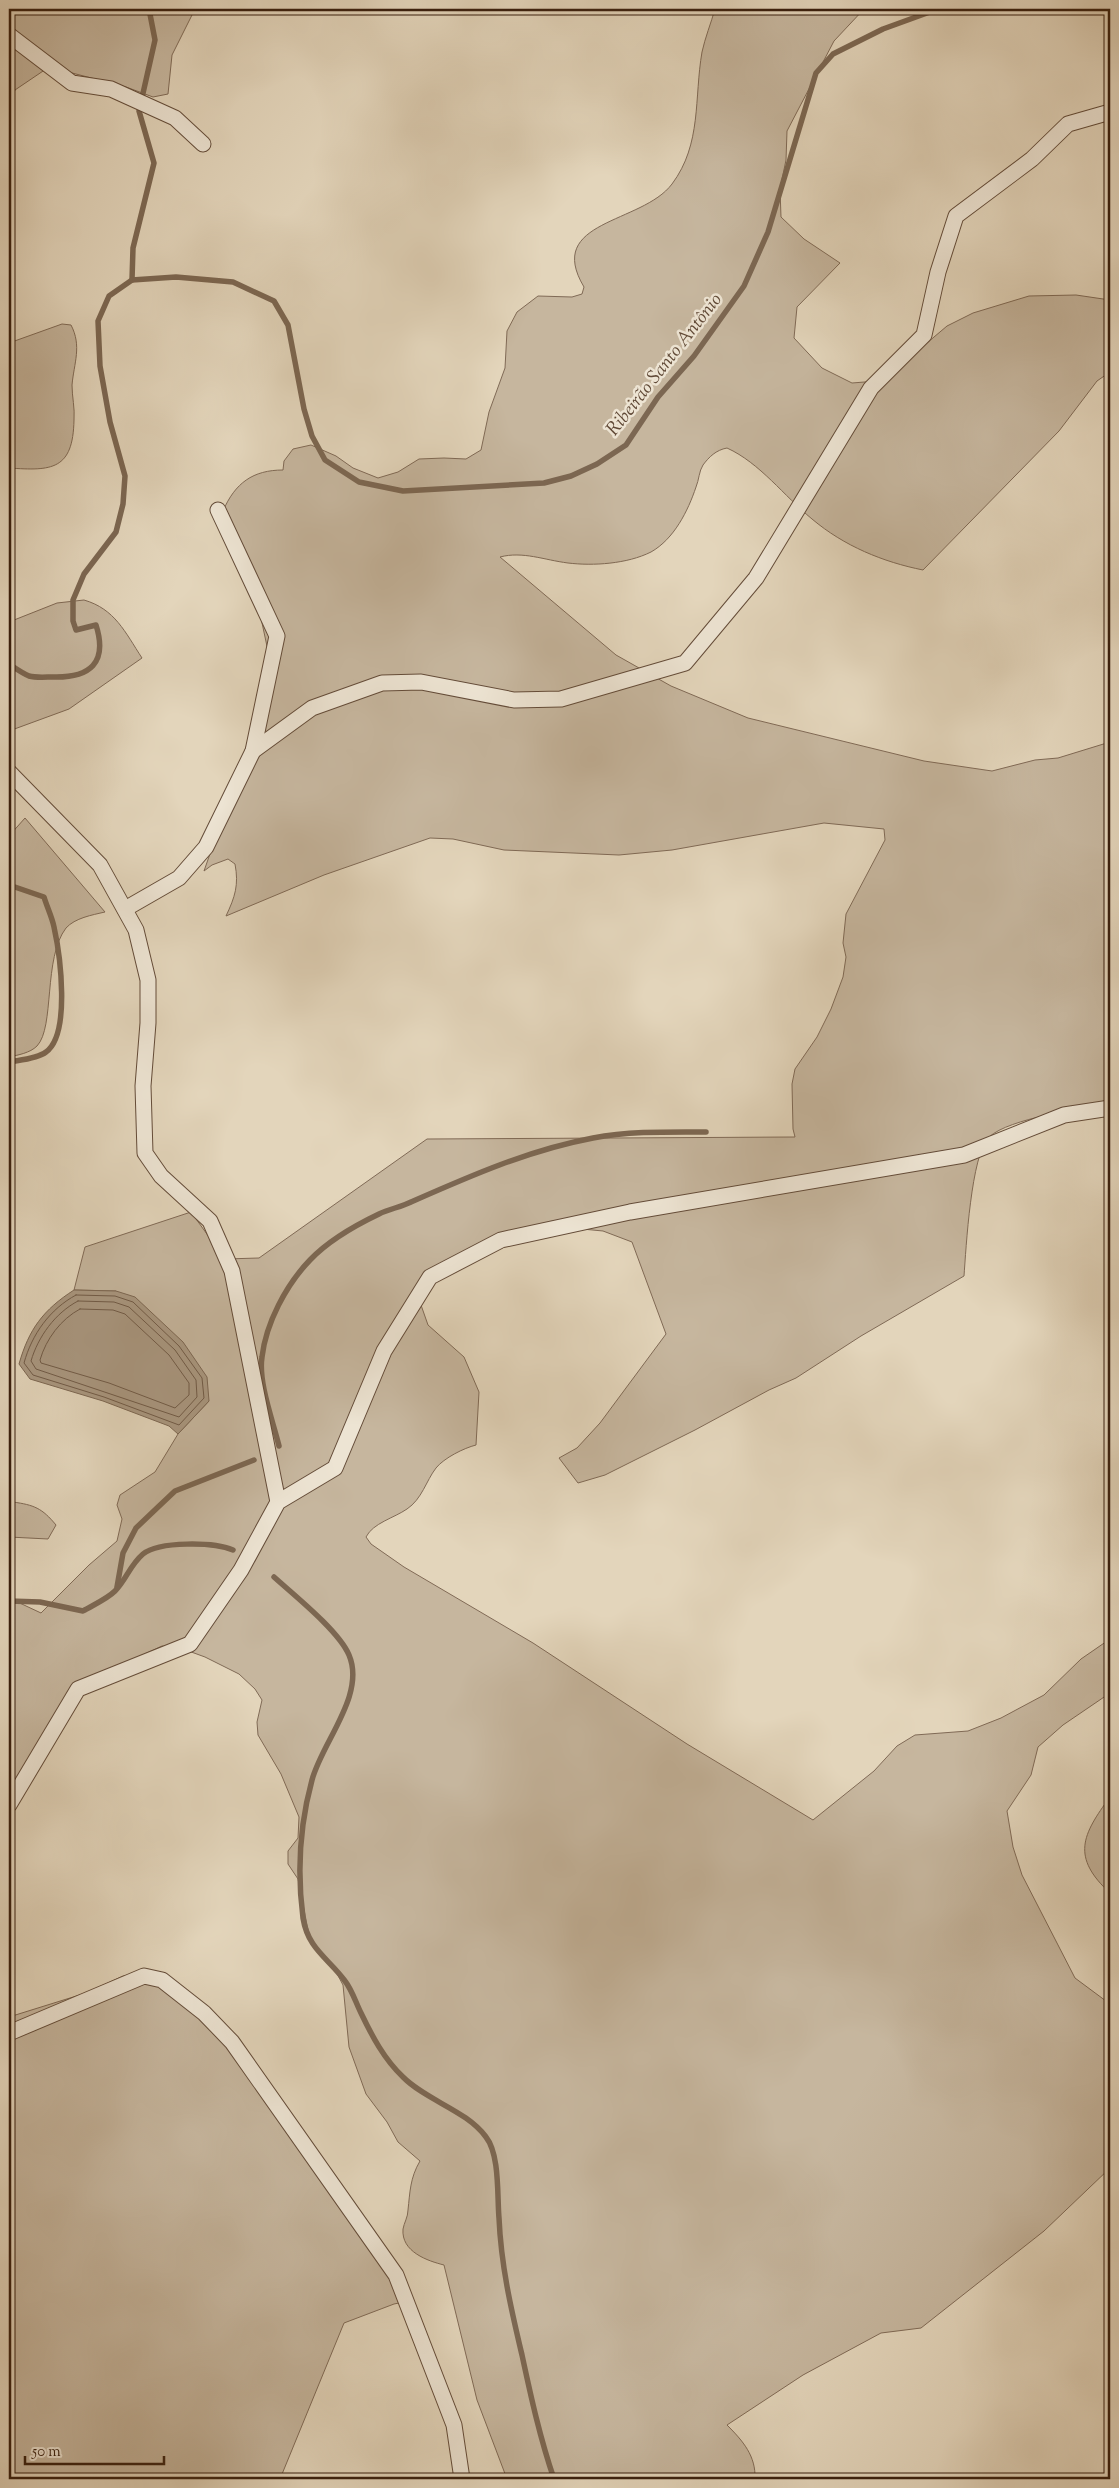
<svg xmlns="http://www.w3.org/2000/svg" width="1119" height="2488" font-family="'Sorts Mill Goudy',serif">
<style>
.green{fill:#c6b69e;stroke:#806a56}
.water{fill:#a99780;stroke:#7c6752}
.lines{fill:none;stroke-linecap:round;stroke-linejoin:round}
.shore{stroke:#715b47;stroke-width:1}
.stream{stroke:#7c6752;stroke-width:5.5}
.minor-casing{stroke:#644c39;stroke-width:17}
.minor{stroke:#ede4d3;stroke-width:15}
.labels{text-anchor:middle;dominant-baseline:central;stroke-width:5;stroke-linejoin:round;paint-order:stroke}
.water-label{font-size:19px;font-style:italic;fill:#604936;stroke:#ede4d3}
</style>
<rect width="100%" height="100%" fill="#e3d5bb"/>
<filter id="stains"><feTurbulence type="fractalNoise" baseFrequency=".004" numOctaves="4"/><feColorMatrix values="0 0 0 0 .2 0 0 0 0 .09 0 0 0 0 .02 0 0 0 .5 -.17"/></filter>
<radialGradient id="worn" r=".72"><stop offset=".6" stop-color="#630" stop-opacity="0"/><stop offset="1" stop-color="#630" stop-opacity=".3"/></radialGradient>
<g class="green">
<path d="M9,9h186l-23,46 -4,39 -15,3 -27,-10 -77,-20 -34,23 -6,18z"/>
<path d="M715,9h149l-30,32 -47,90 -1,29 -6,29 1,28 23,22 36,24 -43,44 -3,31 28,30 30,15 25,-2 24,-16 46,-39 26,-13 56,-17 47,-1 34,5v72l-13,9 -38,50 -136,139c-40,-8 -79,-24 -111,-51 -28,-23 -52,-56 -85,-71 -11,2 -18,9 -24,17 -4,6 -4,15 -7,22 -8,24 -22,52 -45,65 -24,12 -58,14 -83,11 -24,-3 -45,-12 -68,-6l116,98 55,31 77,32 176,43 68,10 43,-11 23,-2 52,-16v361c-29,6 -100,15 -121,34 -18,17 -23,112 -25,139l-103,60 -65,42 -27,12 -74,40 -90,45 -27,8 -19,-25 18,-10 23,-25 66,-89 -34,-92 -29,-11 -52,-5 -48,9 -79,50 -3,20 7,20 36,32 15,35 -3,53c-12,3 -32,13 -40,23 -10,13 -14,31 -29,41 -13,9 -34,14 -41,28l5,7 33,23 129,76 154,101 126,76 61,-49 23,-25 18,-11 53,-4 33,-13 43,-23 37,-36 29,-20v54l-47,32 -25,22 -7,28 -24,36 6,36 9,28 53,103 35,26v164l-66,63 -123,97 -40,5 -78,42 -76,50c16,16 29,31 28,54h-248l-30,-79 -33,-135c-16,-4 -43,-13 -41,-36 1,-6 5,-12 5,-19 2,-18 2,-32 12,-49l-22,-19 -11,-20 -21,-28 -17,-47 -6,-62 -9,-17 -22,-24 -3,-9 -11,-56 -10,-15v-13l10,-13 1,-21 -18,-43 -23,-39 -1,-13 5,-22 -7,-11 -16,-15 -34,-17 -22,-8 -21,-3 -39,18 -70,55 -44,83v-204l32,15 48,-48 28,-24 5,-22 -5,-14 3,-10 35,-23 23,-38 31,-33 -93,-110 -42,-1 11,-43 106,-35 34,47 34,-1 168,-119 368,-2 -2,-8 -1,-45 3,-15 22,-32 14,-28 12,-32 3,-20 -3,-14 3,-29 39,-74 -1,-11 -60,-6 -152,27 -53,5 -115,-5 -51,-11 -23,-1 -106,37 -98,41c9,-19 13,-31 9,-52l-7,-5 -16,6 -8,6 52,-149 12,-71 -13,-61 -32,-79c12,-28 30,-41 60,-41l1,-9 9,-12 18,-4 25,11 17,12 25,10 20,-6 21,-13 25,-1 22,1 15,-9 8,-38 16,-44 2,-37 10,-19 21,-16 34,1 10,-3 2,-7c-40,-67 58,-63 88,-103 30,-40 22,-86 30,-132 3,-14 9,-29 13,-43z"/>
<path d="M62,324l9,1c11,21 3,38 1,60 0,12 3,23 2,35 -1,50 -22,51 -65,48v-125z"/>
<path d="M84,600c31,9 41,32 58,58l-73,51 -60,22v-109l48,-19z"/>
<path d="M25,818l80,94c-13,3 -30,6 -39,16 -23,30 -11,99 -29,118 -7,7 -19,9 -28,11v-221z"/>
<path d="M13,1502c21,3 29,6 43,23l-8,14 -39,-2v-34z"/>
<path d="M1110,1797v96c-39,-36 -28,-58 0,-96z"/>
<path d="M145,1974l60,37 204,290 -15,3 -50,19 -64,156h-271v-462l77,-24 37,-17z"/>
</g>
<path class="water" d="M74,1290l42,1 19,6 48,45 24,35 2,24 -31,33 -9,-8 -66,-25 -73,-22 -11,-15c10,-35 24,-54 55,-74z"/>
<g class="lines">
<g class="shore">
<path d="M76,1295l39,1 18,6 46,44 23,32 2,20 -25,27 -75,-28 -71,-22 -9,-12c8,-29 26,-54 52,-68z"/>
<path d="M78,1301l36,1 15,5 46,43 21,30 1,17 -18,20 -143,-48 -5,-8c7,-24 24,-48 47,-60z"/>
<path d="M80,1309l33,1 12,4 44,41 20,28v12l-14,13 -66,-25 -68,-20 -1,-3c6,-21 21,-41 40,-51z"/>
</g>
<g class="stream">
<path d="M132,280l1,-32 21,-85 -15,-52 16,-71 -6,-31"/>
<path d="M9,664c6,4 13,9 20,12 7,2 17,1 24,1 37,1 55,-14 43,-52l-20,5 -3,-9v-21l11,-26 32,-42 7,-28 2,-28 -15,-54 -10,-56 -2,-45 11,-25 23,-16 44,-3 57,5 41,19 14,24 16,84 8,27 13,24 34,22 44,9 141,-8 27,-7 26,-12 29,-19 32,-48 36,-41 50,-70 24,-54 48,-159 17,-19 50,-25 55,-20"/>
<path d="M9,885l35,12c3,10 8,20 10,30 6,27 17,107 -8,125 -9,7 -27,8 -37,10"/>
<path d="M279,1446c-6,-25 -21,-64 -17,-89 4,-34 24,-72 48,-97 18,-19 46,-35 69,-46 10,-5 22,-7 32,-12 59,-26 118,-52 182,-64 37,-7 76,-6 113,-6"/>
<path d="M274,1577c20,18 65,54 75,78 17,40 -27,87 -37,125 -12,44 -15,92 -9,138 5,31 25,40 42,63 7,9 11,22 16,32 11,23 23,46 42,64 24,24 63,33 83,60 14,18 11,59 13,81 2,47 12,91 23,137 9,42 18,83 32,124"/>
<path d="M117,1587l6,-34 13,-25 21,-20 18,-17 79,-31"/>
<path d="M9,1601l31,1 43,9c10,-6 24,-12 32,-20 11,-11 15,-26 28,-37 16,-13 71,-12 90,-4"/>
</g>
<g class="minor-casing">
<g id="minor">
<path d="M9,35l63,48 39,6 64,29 28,26"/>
<path d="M253,751l59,-43 70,-25 39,-1 93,18 47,-1 124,-36 71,-85 115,-190 53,-53 14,-63 18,-56 76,-57 36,-35 42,-12"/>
<path d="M9,772l91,93 36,65 12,50v43l-5,63 2,67 16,23 49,45 22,50 46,231"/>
<path d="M125,909l54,-31 27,-31 47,-96 24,-115 -59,-126"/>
<path d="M9,1805l69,-116 112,-45 51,-74 37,-68 57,-34 49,-117 46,-74 71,-37 129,-28 334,-57 100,-40 46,-7"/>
<path d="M9,2033l135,-57 18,4 42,33 28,29 164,233 58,150 8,54"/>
</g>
</g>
<use href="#minor" class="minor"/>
</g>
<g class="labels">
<g class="water-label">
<text transform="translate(665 365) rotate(-52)">Ribeirão Santo Antônio</text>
</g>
</g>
<rect width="1119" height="2488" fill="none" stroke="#e3d5bb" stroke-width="30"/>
<rect x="10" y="10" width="1099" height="2468" fill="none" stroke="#391f0e" stroke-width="2.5"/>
<rect x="15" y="15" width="1089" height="2458" fill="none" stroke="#391f0e"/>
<path d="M25 2456v8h139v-8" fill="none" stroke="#391f0e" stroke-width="2.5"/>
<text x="32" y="2456" font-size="15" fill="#391f0e" stroke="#ede4d3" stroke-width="4" paint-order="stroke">50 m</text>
<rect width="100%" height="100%" filter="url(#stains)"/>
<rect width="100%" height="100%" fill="url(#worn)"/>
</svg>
